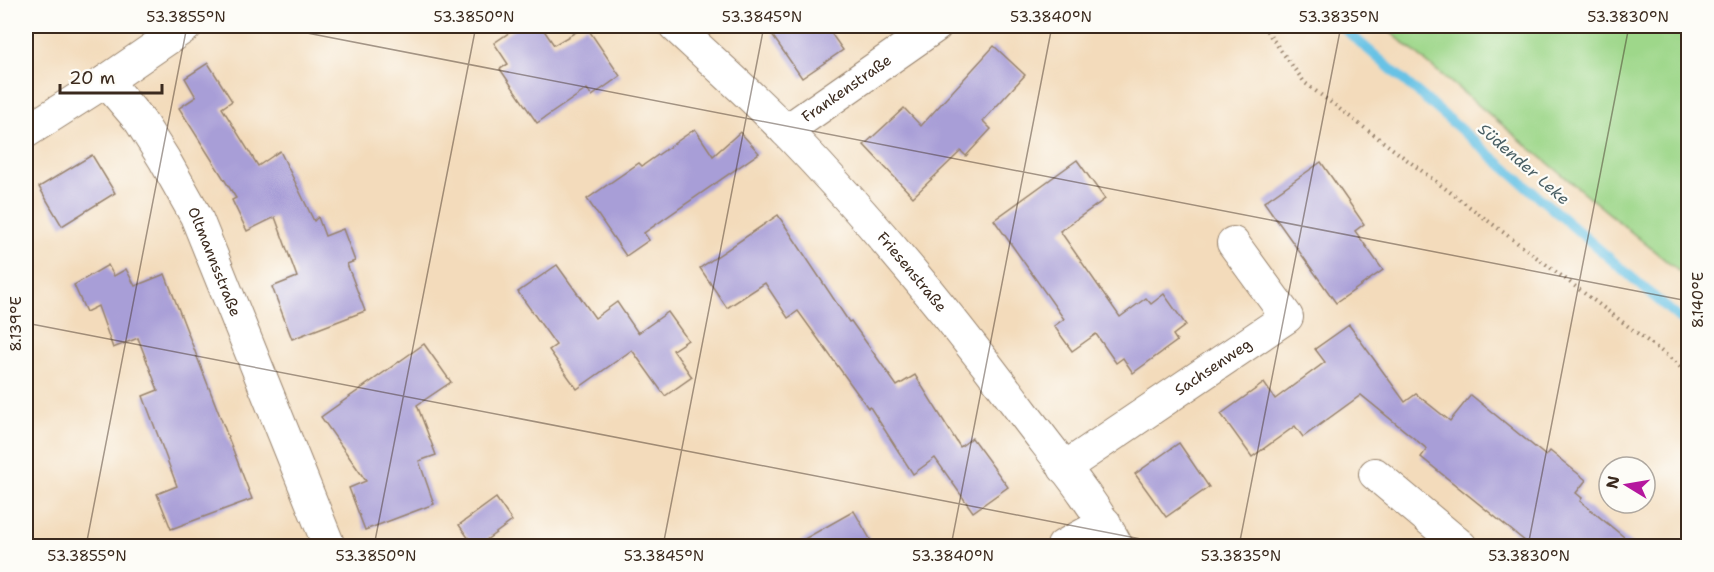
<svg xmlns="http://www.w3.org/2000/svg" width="1714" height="572" font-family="'Shantell Sans',sans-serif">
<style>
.green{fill:#9ed78a;stroke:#6c8054;stroke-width:1.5}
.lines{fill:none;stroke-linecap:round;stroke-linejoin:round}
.stream{stroke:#67c2e5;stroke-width:10}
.building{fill:#a89ed7}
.street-casing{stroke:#97826c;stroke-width:34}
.path{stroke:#97826c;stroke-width:4;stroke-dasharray:1.5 4.5;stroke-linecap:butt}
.street{stroke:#fff;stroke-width:32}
.ticks{fill:none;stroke:#3b2a1e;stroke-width:1.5;stroke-opacity:0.45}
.labels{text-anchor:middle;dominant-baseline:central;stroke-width:4.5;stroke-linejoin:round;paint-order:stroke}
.street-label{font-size:15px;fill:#3b2a1e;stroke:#fdfcf7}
.water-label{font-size:16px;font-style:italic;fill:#4a5f64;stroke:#fdfcf7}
.neatline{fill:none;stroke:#3b2a1e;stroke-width:2}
.ticks-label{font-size:15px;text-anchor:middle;fill:#3b2a1e}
</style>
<rect width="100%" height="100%" fill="#fdfcf7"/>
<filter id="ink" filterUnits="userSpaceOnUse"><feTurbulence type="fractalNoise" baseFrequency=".0167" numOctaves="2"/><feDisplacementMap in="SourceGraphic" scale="12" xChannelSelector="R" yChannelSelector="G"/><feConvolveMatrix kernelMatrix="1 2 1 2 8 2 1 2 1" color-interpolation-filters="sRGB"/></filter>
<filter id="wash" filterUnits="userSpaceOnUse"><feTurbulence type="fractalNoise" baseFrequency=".008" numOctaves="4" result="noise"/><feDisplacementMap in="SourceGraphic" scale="24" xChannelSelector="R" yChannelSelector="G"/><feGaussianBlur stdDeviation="1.35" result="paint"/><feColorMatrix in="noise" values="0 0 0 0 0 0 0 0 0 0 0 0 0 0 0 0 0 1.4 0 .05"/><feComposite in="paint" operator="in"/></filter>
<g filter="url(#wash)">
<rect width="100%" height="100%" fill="#f3dbbb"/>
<path class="green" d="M1383,26h305v253z"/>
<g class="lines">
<path class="stream" d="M1341,26l347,300"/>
</g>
<g id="blocks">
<g class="building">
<path d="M519,26h22l13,19 32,-19 34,50 -28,20 -5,-7 -50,34 -37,-54 8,-5 -14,-21z"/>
<path d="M787,26h39l17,24 -41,28 -30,-43z"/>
<path d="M994,46l31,29 -42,46 8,8 -25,27 -5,-5 -48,46 -49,-52 40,-37 17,18z"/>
<path d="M208,63l24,38 -10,7 36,58 22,-15 34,70 4,-4 7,19 18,-7 12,32 -8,3 18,47 -73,28 -20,-52 25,-10 -22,-60 -28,14 -15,-31 4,-2 -57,-90 17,-11 -11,-19z"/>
<path d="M695,129l18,27 27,-24 19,21 -115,80 5,7 -23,16 -39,-57 52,-36 3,3z"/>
<path d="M92,155l23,38 -53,33 -23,-39z"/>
<path d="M1077,160l28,39 -45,32 60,86 26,-19 5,6 13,-10 22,31 -13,10 4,6 -44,32 -10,-15 -7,5 -20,-29 -24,17 -18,-25 10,-7 -70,-99z"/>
<path d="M1321,162l43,62 -9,7 28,39 -47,33 -72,-101z"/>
<path d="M778,215l71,107 2,-1 46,65 18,-11 45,72 12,-9 36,49 -35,25 -38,-54 -22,16 -43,-67 -2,1 -70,-97 -10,7 -23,-35 -38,25 -27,-40z"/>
<path d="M108,265l6,11 12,-7 9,17 30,-12 87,225 -81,30 -14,-35 20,-8 -34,-90 15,-6 -20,-52 -25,10 -15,-42 -12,6 -12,-27z"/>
<path d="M557,265l38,53 22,-16 21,31 30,-21 20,28 -15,10 19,27 -27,19 -33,-46 -55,39 -28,-39 7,-5 -38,-53z"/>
<path d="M1349,325l56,77 11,-8 34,27 21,-26 75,61 4,-5 36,29 -10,13 6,5 -2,3 55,45h-104l-110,-89 6,-8 -66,-54 -58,42 -8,-11 -43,31 -31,-43 43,-31 11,16 50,-37 -10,-13z"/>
<path d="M424,344l27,38 -34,23 19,50 -17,6 15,43 -69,26 -16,-42 17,-7 -45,-64z"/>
<path d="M1179,443l30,44 -43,30 -31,-43z"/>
<path d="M496,498l16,23 -34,25h-4l-15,-21z"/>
<path d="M854,511l20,35h-82z"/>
</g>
</g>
</g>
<g filter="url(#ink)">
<use href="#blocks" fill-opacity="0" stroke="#97826c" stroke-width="1.5"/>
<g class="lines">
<g class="street-casing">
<g id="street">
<path id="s1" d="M675,26c37,35 76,69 112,106 85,88 163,183 236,281 33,44 69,86 94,133"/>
<path id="s2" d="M106,81l34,40 24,38 32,57 133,330"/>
<path id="s3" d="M786,131l150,-105"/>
<path d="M26,132l80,-51 80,-55"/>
<path id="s4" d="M1064,468l223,-151 -54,-74"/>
<path d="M1375,474l86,72"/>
<path d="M1063,546l42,-23"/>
</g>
</g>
<path class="path" d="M1263,26l42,57 368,277 15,15"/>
<use href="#street" class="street"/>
</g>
</g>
<path class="ticks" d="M271,26l1417,275M26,323l1151,223M86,546l101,-520M374,546l102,-520M663,546l101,-520M951,546l101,-520M1239,546l102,-520M1528,546l101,-520"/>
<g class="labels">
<g class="street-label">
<text stroke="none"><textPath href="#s3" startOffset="74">Frankenstraße</textPath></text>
<text stroke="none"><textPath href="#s2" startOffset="212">Oltmannsstraße</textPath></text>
<text stroke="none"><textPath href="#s1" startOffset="342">Friesenstraße</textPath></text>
<text stroke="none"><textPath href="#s4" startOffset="180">Sachsenweg</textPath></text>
</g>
<g class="water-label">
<text transform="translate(1524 164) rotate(41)">Südender Leke</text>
</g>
</g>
<rect width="1714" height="572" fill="none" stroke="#fdfcf7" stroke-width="66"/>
<g transform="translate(1627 485) rotate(281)"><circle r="28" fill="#fdfcf7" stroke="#afa8a0" stroke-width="1.5"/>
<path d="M0-4.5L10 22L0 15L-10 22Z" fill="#b5179e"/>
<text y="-9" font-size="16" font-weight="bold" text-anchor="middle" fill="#3b2a1e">N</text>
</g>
<path d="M60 84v9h102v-9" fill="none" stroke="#3b2a1e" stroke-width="3"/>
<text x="69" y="84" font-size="18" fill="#3b2a1e" stroke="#fdfcf7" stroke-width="4.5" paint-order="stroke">20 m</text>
<rect x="33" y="33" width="1648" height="506" class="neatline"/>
<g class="ticks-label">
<text x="186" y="22">53.3855°N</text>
<text x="474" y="22">53.3850°N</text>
<text x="762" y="22">53.3845°N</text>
<text x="1051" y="22">53.3840°N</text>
<text x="1339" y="22">53.3835°N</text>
<text x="1628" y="22">53.3830°N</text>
<text transform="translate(1698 300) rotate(-90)" y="5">8.140°E</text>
<text transform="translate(16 324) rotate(-90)" y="5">8.139°E</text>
<text x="87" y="561">53.3855°N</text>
<text x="376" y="561">53.3850°N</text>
<text x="664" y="561">53.3845°N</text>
<text x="953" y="561">53.3840°N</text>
<text x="1241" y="561">53.3835°N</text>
<text x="1529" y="561">53.3830°N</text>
</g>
</svg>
